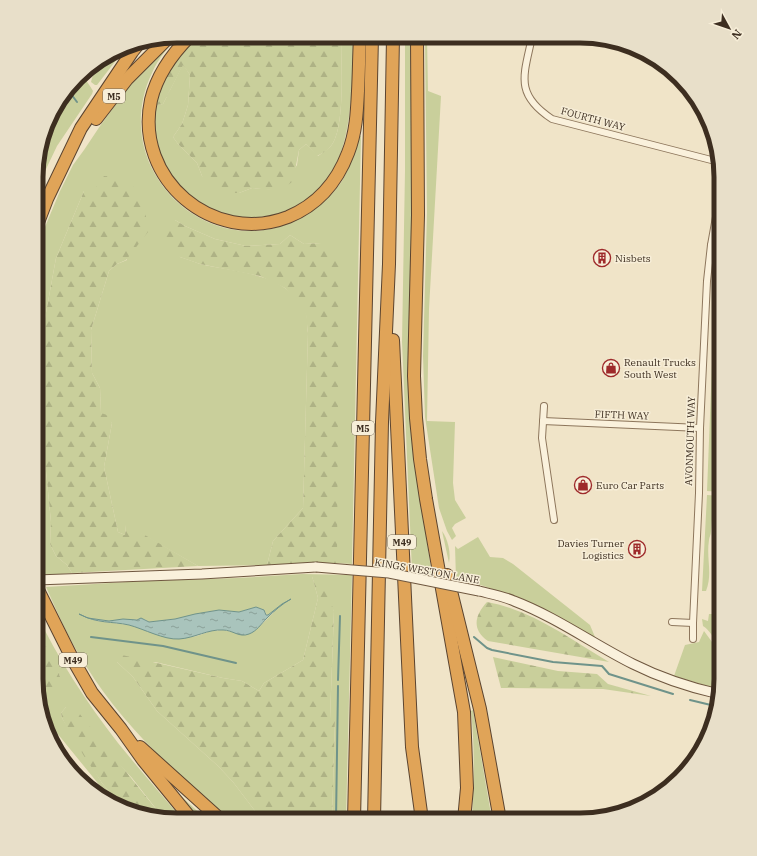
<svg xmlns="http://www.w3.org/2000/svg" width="757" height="856" font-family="'IBM Plex Serif',serif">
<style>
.grass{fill:#c9cf9b;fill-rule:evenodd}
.forest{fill:url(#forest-firs)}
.water{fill:url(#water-ripples);stroke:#6f938a}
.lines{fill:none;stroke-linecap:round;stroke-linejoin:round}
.stream{stroke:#6f938a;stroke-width:2}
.street-casing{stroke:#8d765c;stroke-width:8}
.secondary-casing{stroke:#6f573f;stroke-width:11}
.highway-casing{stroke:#5b4430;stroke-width:14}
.street{stroke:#faf1dc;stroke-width:6}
.secondary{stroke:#faf1dc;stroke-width:9}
.highway{stroke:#e0a458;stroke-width:12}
.secondary-bridge-casing{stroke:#6f573f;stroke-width:11;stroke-linecap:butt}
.secondary-bridge{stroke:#faf1dc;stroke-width:9}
.labels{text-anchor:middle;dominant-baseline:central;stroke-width:3;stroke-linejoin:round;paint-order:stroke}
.shield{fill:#f7eed8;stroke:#756857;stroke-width:1}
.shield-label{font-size:9px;font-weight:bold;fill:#3d2e20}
.street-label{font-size:10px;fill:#3d2e20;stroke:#f7eed8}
.poi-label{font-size:10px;fill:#3d2e20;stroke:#f7eed8;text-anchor:start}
.rim{fill:none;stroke:#3d2e20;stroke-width:5}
</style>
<defs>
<pattern id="forest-firs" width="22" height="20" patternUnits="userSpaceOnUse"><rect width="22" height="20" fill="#c9cf9b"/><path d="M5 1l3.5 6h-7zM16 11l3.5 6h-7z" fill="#aeb285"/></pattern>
<pattern id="water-ripples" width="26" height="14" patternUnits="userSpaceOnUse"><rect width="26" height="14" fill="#a9c4bc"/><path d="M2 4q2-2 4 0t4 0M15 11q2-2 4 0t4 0" fill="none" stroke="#8ba098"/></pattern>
</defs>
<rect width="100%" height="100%" fill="#f0e4c8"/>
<g class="grass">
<path d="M176,36h2c-10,11 -20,23 -26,37 -47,98 63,199 155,141 13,-9 26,-19 35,-33 8,-14 12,-30 17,-45h2l-9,428 -15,-1 -16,-320 -17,1 -14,-9 -10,9 -34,2 -31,-7 -30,-13 -10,-6 5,37c7,2 14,5 20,7 38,9 88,8 106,50 2,6 1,13 2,19l-5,175 -30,33 -6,24 -69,1 -72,-41 -1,10 -7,-3 -14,-65 8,-44 -11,-10 -1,-25 -8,-15 -1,-43 18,-59 8,-7 10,-4 -34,-69h-9l-28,67 -19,104v-116l23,-55 13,-26 11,-15 16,-24 33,-45z"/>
<path d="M341,36h14c-3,38 -2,95 -19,128 -51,98 -195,51 -180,-59l7,-1 20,-40 7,11 -2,30 -6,19 -9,13 5,7 19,19 5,13 37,17 13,-5 29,2 16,-25 2,-15 7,-6 12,12c4,-3 9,-6 12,-9 16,-16 11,-87 11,-111z"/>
<path d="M405,37h6l3,177 -4,192 6,65 16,104 -20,-4 -10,-229 3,-171z"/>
<path d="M425,37h2l1,54 13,5 -12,213 -2,112 28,1 -2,61 2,17 11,18 -11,6 -3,4 4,8 -4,4 -5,-9 -8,-23 -14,-91 -2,-61 4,-143z"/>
<path d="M127,46l-30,39h-2l-4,-3 1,-4 4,-9 -4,-2c-10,14 -6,11 1,24l-1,3 -35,52 -20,42v-29l18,-52 29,-36z"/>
<path d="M721,260v232l-14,-1 9,-228z"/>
<path d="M37,374v56l9,41 5,51 -1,22 6,12 11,9 5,8 -31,3 -4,-14z"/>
<path d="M707,495l14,1v10l-8,3c-1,7 -1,15 -2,22 0,4 -2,6 -2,9 -3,19 4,33 -3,51h-4z"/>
<path d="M442,531c6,8 9,22 7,32z"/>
<path d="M478,537l12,20 13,1 10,6 77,61 5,12 -3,1 -73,-39 -35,-13 -28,-7 -1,-33 3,3z"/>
<path d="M302,574l50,1 -6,245h-14l3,-100 -5,-1 4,-108 -22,-35 6,22 -15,62 -39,23 -5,8 -17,-10 -19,-3 -68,-16h-38l16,15 24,34 61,55 15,16 29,38h-34c-52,-47 -105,-94 -142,-154 -16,-25 -28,-52 -40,-79l97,-6 95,-3zM256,607l8,3 3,5 7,-3 -14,14 -27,6 -10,-2 -12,1 -14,5 -20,3 -48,-14 -32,-4 -15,-6 6,3 21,3 35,-2 5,3 34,-4 23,-6 13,-2 20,2z"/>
<path d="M36,612c21,46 51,91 82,131 21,26 43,51 65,77l-19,-1 -32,-41 -66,-71 -5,6 1,5 40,65 18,22 -6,-2 -66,-81 -12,-35 24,-11 -10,-21 -14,-25z"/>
<path d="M709,614h6l6,3v28c-7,-5 -11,-15 -18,-19l-1,-7 6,2z"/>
<path d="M704,631l8,11 9,7v13l-6,22h-3l-1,3 -37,-11 11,-31 14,-3z"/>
<path d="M473,710l19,110h-20c2,-37 3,-72 -1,-109z"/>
<path d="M54,740l41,50 -35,-33z"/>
<path d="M181,797h1l25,23h-7z"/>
</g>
<g class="forest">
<path d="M197,36h144c0,24 5,95 -11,111 -3,4 -8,6 -13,9l-11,-12 -7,6 -6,31 -12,10 -29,-3 -13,5h-14l-14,-6 -9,-11 -5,-13 -19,-19 -5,-7 9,-13 6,-19 2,-30 -7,-10 -20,39 -7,1c7,-30 18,-48 41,-69z"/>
<path d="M104,176l16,1 13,9 11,16 4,30 -22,28 -9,4 -8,7 -18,59 1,43 8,15 1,25 6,2 5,8 -8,44 14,65 7,3 1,-11 72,42 -126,7 -5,-8 -11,-9 -6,-12 1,-22 -5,-51 -9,-41v-68l19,-104 28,-67h9z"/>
<path d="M175,220l10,6 30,13 31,7 34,-2 10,-9 14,9 17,-1 18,13 -2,307 -70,2 6,-24 30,-33 5,-175 -2,-18 -12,-18 -9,-9 -25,-12 -60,-12 -20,-7 -11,-11 -4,-13 3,-9z"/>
<path d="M312,576l9,1 13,34 -4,107 5,1 -3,101h-70l-29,-38 -15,-16 -61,-55 -24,-34 -16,-15 5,-7 101,23 19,3 17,10 5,-8 39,-23 15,-62z"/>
<path d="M487,602c45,8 83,37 122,60l-121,-21c-17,-12 -13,-26 -1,-39z"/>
<path d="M36,630c9,15 23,35 25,52l-5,5 -9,7 -8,-7h-3z"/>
<path d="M493,657l65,14 39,3 11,10 43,12 -48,-7 -102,-1z"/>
<path d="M66,707h6l7,6 85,106 -44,-14 -18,-22 -18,-27 -15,-25 -7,-13 -1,-5z"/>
</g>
<path class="water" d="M291,599c-9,5 -17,12 -24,19 -6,6 -10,13 -18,16 -10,4 -16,-4 -26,-4 -15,-1 -28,8 -44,9 -15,1 -35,-10 -50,-14 -18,-4 -31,-1 -50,-11l9,4 21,3 14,-2 14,1 4,-2 8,4 26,-3 20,-5 24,-4 20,2 17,-5 8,3 2,5h2l14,-11z"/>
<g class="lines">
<g class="stream">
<path d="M77,102l-6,-8 4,-7 15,-19"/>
<path d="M719,373h2"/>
<path d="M91,637l72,9 73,17"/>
<path d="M474,637l13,11 5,2 61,12 49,4 7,8 64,20"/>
<path d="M338,680l2,-64"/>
<path d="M690,700l25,6"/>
<path d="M336,820l2,-134"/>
</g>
<g class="street-casing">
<g id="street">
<path d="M532,37c-8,38 -18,57 20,82l167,43"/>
<path d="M711,245l10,3"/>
<path d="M710,256l11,1"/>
<path d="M544,406l-2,32 12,82"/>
<path d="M543,421l157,7"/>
<path d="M672,622l21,1"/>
<path d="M693,639v-16l6,-130 1,-65 7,-147 4,-36 10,-56"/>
</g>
</g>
<g class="secondary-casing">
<g id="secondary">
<path d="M36,580l166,-6 114,-7"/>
<path d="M479,591c12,3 24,5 35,10 42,16 79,43 119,63 28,14 55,23 86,30"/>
</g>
</g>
<g class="highway-casing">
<g id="highway">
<path d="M190,36c-18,18 -33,39 -39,64 -17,79 62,146 137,117 29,-12 49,-35 60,-64 8,-20 9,-41 10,-62 1,-18 1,-36 2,-54"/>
<path d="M417,37l1,178 -4,161 2,42 4,41 6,40 38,213 3,76 -3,32"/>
<path d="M96,119l31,-40 42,-42"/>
<path d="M37,225l10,-26 34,-71 51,-76 8,-10"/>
<path d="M393,340l19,407 10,73"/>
<path d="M447,575l33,134 20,111"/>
<path d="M36,584l3,8 33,66 20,35 29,36 22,31 49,60"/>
<path d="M140,747l81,73"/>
<path d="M354,820l18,-783"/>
<path d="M374,820l8,-398 7,-158 4,-227"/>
</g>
</g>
<use href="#street" class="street"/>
<use href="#secondary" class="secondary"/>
<use href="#highway" class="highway"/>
<g class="secondary-bridge-casing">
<path id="secondary-bridge" d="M316,567l73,6 90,18"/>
</g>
<use href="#secondary-bridge" class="secondary-bridge"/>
</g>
<defs>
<g id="building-ring" transform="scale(0.9)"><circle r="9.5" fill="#f7eed8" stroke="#9e2a2b" stroke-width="1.5"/><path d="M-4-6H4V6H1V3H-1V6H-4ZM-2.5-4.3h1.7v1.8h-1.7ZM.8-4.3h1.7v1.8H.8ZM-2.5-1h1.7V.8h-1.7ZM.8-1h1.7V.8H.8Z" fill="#9e2a2b"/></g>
<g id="shop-ring" transform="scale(0.9)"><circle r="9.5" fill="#f7eed8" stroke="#9e2a2b" stroke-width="1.5"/><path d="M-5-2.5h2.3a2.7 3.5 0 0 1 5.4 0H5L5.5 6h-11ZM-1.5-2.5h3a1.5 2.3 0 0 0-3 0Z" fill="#9e2a2b"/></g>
</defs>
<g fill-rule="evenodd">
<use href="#building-ring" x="602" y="258"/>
<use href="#shop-ring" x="611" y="368"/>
<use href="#shop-ring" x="583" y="485"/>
<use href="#building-ring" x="637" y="549"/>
</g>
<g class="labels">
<g class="shield">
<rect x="103" y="89" width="22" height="14" rx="3"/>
<rect x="352" y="421" width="22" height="14" rx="3"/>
<rect x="388" y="535" width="28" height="14" rx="3"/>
<rect x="59" y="653" width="28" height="14" rx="3"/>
</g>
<g class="shield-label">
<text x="114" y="96">M5</text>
<text x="363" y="428">M5</text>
<text x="402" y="542">M49</text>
<text x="73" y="660">M49</text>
</g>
<g class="street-label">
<text transform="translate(593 119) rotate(15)">FOURTH WAY</text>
<text transform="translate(622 415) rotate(2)">FIFTH WAY</text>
<text transform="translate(690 441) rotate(-88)">AVONMOUTH WAY</text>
<text transform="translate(427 571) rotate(10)">KINGS WESTON LANE</text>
</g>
<g class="poi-label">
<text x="615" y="258">Nisbets</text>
<text x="624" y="362">Renault Trucks<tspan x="624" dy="12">South West</tspan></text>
<text x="596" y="485">Euro Car Parts</text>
<text x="624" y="543" text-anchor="end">Davies Turner<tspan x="624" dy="12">Logistics</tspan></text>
</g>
</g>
<path d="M0 0H757V856H0ZM177 43H580A134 134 0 0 1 714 177V679A134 134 0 0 1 580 813H177A134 134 0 0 1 43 679V177A134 134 0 0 1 177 43Z" fill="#e8dfc9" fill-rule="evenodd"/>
<path class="rim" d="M177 43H580A134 134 0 0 1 714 177V679A134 134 0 0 1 580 813H177A134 134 0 0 1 43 679V177A134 134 0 0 1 177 43Z"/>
<g transform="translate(729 28) rotate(130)" stroke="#f7eed8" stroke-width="3" paint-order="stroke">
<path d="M0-3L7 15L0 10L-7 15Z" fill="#3d2e20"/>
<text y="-6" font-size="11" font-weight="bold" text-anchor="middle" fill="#3d2e20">N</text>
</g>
</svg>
